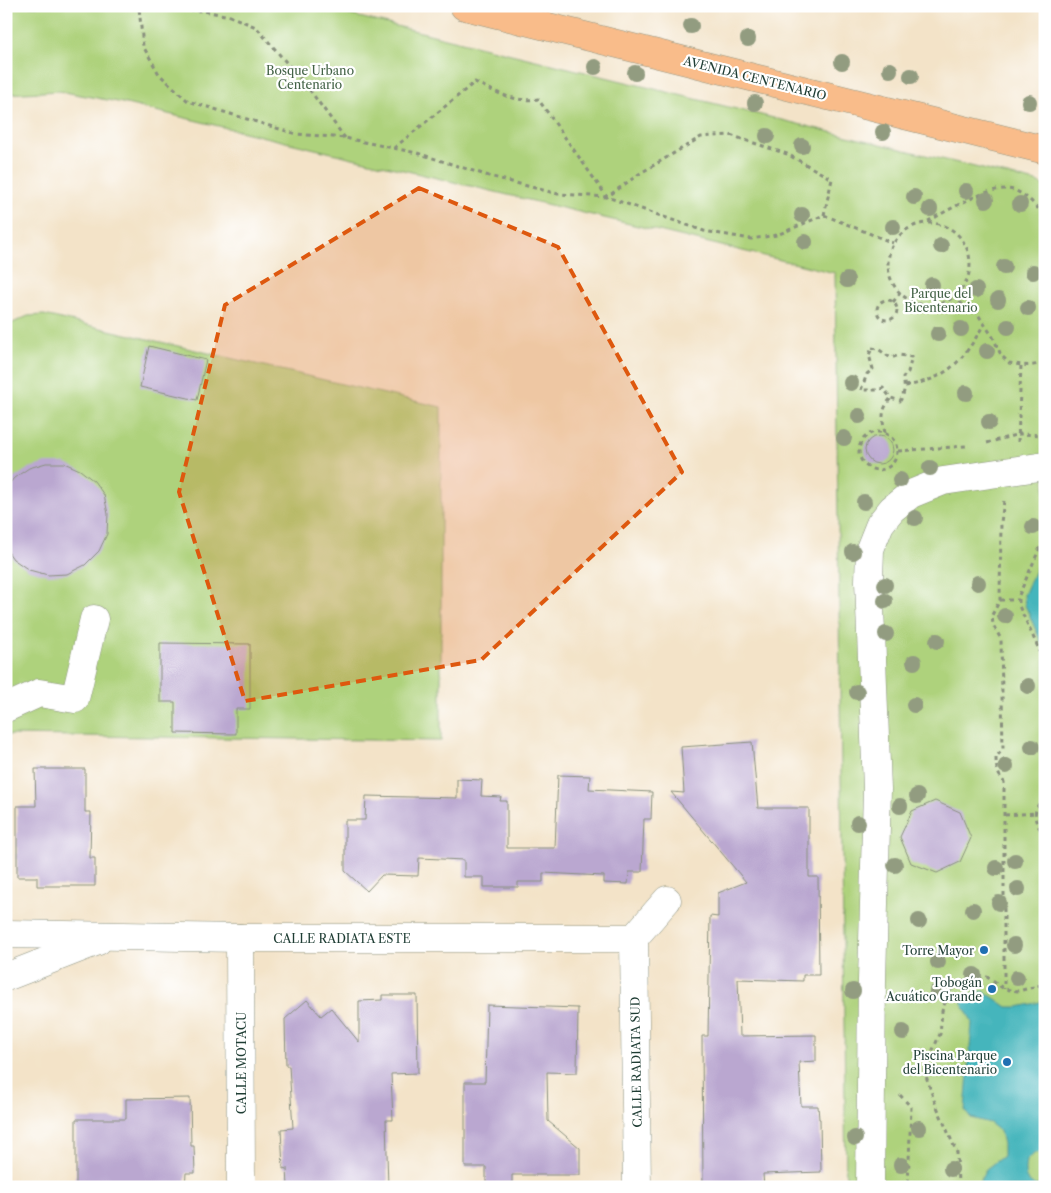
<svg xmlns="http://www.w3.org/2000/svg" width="1051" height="1193" font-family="'Libre Caslon Text',serif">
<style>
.green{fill:#aed27c;stroke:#668858}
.water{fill:#45b5bc;stroke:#327978}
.building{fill:#baa7d0}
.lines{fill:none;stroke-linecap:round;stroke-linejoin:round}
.minor-casing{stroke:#89907e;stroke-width:29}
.major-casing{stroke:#89907e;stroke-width:29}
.path{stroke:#89907e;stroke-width:3;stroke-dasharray:4 4;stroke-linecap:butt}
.minor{stroke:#fff;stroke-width:28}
.major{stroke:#f9bc8a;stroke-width:28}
.tree{fill:#929c80}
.marked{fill:#de580e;fill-opacity:0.2;stroke:#de580e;stroke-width:4;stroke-dasharray:10 6;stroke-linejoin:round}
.poi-dot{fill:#1f6fb2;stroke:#fff;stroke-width:2}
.labels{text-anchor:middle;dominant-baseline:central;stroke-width:4.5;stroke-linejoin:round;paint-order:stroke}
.park-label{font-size:12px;fill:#436246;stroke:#fff}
.street-label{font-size:12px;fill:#1f3d34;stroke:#fff}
.poi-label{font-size:12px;fill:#1f3d34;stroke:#fff;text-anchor:end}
</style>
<rect width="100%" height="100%" fill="#fff"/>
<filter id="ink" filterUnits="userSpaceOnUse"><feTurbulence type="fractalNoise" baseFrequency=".02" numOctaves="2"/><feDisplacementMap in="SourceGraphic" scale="10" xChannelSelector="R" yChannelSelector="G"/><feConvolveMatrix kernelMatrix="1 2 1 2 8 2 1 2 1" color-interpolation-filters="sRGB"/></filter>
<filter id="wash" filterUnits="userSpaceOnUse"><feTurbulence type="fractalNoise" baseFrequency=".0096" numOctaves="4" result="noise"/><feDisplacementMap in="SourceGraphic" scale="20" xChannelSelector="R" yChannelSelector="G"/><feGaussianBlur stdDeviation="1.12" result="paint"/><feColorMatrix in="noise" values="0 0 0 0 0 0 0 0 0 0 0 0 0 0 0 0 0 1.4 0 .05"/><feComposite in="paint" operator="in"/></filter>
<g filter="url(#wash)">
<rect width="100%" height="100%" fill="#f3e3c8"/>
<g class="green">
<path d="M6,6h308l722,176 9,4v1001h-199l-11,-914 -717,-171 -59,-11 -53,3z"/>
<path d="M44,315l397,92v334l-435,-6v-409l22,-10z"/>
</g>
<g class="water">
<path d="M1045,548v103l-20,-46 -1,-10z"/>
<path d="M984,991l23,16h11l27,-6v151l-10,1 -9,7c-3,19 0,25 19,27h-68l9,-18 17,-13v-12l-3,-13 -10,-8 -19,-5 -6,-8 7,-87c-2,-8 -7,-12 -10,-20l3,-7z"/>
</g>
<g id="blocks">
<g class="building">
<path d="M149,346l57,14 -9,40 -57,-13z"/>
<circle cx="879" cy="450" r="14"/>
<path d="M46,463h18l16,7 14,11 10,14 4,19 -1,20 -8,17 -14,14 -18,9 -19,1 -19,-5 -16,-11 -7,-10v-61l8,-10 15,-10z"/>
<path d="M160,643l90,1v65h-14v25l-61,-1v-31h-15z"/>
<path d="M752,742l6,66h51v69h9l1,98h-16v6l-65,-2 2,57 76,-1v26l-17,1 2,44h17l1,13h1l1,53 -58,2 1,13h-61l-1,-151h6l2,-120 8,1v-24l28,-11 -75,-90 13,1 -3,-46z"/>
<path d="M35,769h50v43h6l-1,46h5v28h-58v-9h-20v-71h19z"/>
<path d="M558,775l32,1 -1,13 63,3 -1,27h-7l-2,53h-13l-1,12 -24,-1v-7l-61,-3v9h-25v5h-34v-10h-20v-17l-45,-2 -1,18 -36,-1 -15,16 -22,-20v-51h20l1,-24 91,2v-19l25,1 -1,16 20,1 -1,4h7v47h48z"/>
<path d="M935,801l25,11 11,26 -11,24 -23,11 -26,-10 -11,-26 12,-26z"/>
<path d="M382,995h35l1,78 -27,1 2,46h-7l2,67h-100l-1,-19 -4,1 -2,-40 12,-1 -4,-62h-3l-1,-47 22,-19 14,16 10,-8 28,34v-41l23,-1z"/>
<path d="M487,1005l91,3 -1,65 -30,-1 1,49 32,27v27h-68v8l-26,1v-17h-21v-85h20z"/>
<path d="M190,1098l1,48h3l1,27h-9l-1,14h-109v-68h50v-20z"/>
</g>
</g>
</g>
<g filter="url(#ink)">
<use href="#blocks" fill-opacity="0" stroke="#89907e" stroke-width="1"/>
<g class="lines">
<g class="minor-casing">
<g id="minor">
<path d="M6,708l33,-15 36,6 19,-80"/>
<path d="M6,934l234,4h394l33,-38"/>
<path d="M240,938l1,249"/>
<path d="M634,938l3,249"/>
<path d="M6,977l92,-36"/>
<path d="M870,1187l2,-206 5,-192 -8,-208 1,-32 10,-25 12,-15 19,-15 32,-13 102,-15"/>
</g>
</g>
<g class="major-casing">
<path id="major" d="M464,6l581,144"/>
</g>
<g class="path">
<path d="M133,6l6,2"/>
<path d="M345,138l-36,-49 -53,-62 -26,-11 -26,-5 -65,-3 4,38 16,28 29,27 108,33 49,4 72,15 72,23 69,18 49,3 97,34 47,8 26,-4 47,-20 69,28"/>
<path d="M394,148l81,-66c20,10 40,21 63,17l69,98 32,-23 62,-37 29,-2 57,19 45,25 -8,36"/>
<path d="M928,221c20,-10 66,-40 88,-30 12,5 21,16 29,26"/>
<circle cx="929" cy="264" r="41"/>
<path d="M956,295l3,7 18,11 16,24 8,18 8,8c11,2 26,5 36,-2"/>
<circle cx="887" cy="310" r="10"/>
<path d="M893,302l7,-9"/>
<path d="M872,348l6,1 13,9 8,-3 13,2 -4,15 -5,5c2,9 2,16 -3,24l-9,-3 -8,-10 -6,2h-16l6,-16 6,-5 -4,-14z"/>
<path d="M905,386c43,-7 58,-25 79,-62"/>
<circle cx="878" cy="451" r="19"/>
<path d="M885,433c-3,-15 -4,-23 6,-35"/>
<path d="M1018,442l3,-77"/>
<path d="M987,443l32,-9 25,1"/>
<path d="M898,451l68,-5"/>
<path d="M1004,501l-3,21 -1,78 -8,15 1,10 8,14 2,110 -7,8c0,11 1,16 8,25v207"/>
<path d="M1045,542l-3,1 -23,52v11l23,50 3,1"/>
<path d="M1000,600h19"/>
<path d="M1045,798c-13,9 -13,26 0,35"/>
<path d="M1005,815l30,-2"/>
<path d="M900,1095l11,12 -3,80"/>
<path d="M958,1187l-1,-34 -23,-53 -10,-30 16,-36 2,-23 7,-20 13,-10 25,-4 17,12 14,2 27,-7"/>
</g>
<use href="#minor" class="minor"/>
<use href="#major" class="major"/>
</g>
<g class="tree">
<circle cx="691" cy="26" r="8"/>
<circle cx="748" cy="39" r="8"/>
<circle cx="842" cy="62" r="8"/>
<circle cx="595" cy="67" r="8"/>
<circle cx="890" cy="70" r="8"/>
<circle cx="635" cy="73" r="8"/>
<circle cx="911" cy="76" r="8"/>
<circle cx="1029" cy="102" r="8"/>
<circle cx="755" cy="103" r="8"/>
<circle cx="883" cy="132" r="8"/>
<circle cx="767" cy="136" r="8"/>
<circle cx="802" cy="146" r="8"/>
<circle cx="966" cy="191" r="8"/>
<circle cx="914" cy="197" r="8"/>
<circle cx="986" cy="200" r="8"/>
<circle cx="1020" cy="204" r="8"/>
<circle cx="930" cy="209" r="8"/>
<circle cx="802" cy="215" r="8"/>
<circle cx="893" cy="227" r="8"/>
<circle cx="805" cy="242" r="8"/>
<circle cx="941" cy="246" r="8"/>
<circle cx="1004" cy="267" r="8"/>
<circle cx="1033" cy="272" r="8"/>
<circle cx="847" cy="280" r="8"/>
<circle cx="932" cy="285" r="8"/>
<circle cx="976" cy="290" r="8"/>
<circle cx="998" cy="300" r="8"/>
<circle cx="1028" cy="308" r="8"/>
<circle cx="1008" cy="327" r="8"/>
<circle cx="961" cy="329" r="8"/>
<circle cx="938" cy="334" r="8"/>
<circle cx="987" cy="351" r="8"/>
<circle cx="851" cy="383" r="8"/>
<circle cx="966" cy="393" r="8"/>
<circle cx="859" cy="416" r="8"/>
<circle cx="989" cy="422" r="8"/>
<circle cx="844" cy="438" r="8"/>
<circle cx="930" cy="468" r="8"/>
<circle cx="900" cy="480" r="8"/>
<circle cx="864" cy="502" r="8"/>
<circle cx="915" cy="518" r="8"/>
<circle cx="1033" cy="527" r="8"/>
<circle cx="853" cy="552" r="8"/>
<circle cx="978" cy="583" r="8"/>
<circle cx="885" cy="585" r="8"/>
<circle cx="885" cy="601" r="8"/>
<circle cx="1005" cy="616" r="8"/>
<circle cx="886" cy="634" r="8"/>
<circle cx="937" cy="641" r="8"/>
<circle cx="914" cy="662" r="8"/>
<circle cx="1028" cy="686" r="8"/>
<circle cx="857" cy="692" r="8"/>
<circle cx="914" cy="705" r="8"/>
<circle cx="1032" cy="747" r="8"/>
<circle cx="1006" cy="766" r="8"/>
<circle cx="917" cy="796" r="8"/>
<circle cx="900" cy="806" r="8"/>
<circle cx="858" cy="823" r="8"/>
<circle cx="1015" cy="861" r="8"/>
<circle cx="895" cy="865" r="8"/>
<circle cx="996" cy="868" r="8"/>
<circle cx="1018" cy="889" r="8"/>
<circle cx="999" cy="903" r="8"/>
<circle cx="973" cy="910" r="8"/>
<circle cx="919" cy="921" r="8"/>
<circle cx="1014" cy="945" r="8"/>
<circle cx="938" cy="962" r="8"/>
<circle cx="974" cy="975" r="8"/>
<circle cx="1017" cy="978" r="8"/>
<circle cx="853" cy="991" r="8"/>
<circle cx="937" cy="992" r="8"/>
<circle cx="903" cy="1032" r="8"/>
<circle cx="919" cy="1128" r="8"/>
<circle cx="855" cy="1138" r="8"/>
<circle cx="901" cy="1165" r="8"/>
<circle cx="951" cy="1169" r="8"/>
</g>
</g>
<path class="marked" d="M419,188l139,59 124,225 -201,188 -236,41 -66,-209 46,-187z"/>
<g class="poi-dot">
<circle cx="984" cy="950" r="5"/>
<circle cx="992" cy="989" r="5"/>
<circle cx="1007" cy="1062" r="5"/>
</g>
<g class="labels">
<g class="park-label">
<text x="310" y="70">Bosque Urbano<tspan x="310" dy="14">Centenario</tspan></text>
<text x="941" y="293">Parque del<tspan x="941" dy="14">Bicentenario</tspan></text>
</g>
<g class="street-label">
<text transform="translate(755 78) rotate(14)">AVENIDA CENTENARIO</text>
<text x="342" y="938">CALLE RADIATA ESTE</text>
<text transform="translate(636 1062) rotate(-91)">CALLE RADIATA SUD</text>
<text transform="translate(241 1063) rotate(-90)">CALLE MOTACU</text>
</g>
<g class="poi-label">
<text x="974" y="950">Torre Mayor</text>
<text x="982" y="982">Tobogán<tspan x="982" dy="14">Acuático Grande</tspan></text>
<text x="997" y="1055">Piscina Parque<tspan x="997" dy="14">del Bicentenario</tspan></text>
</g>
</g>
<rect width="1051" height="1193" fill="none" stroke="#fff" stroke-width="25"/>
</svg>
